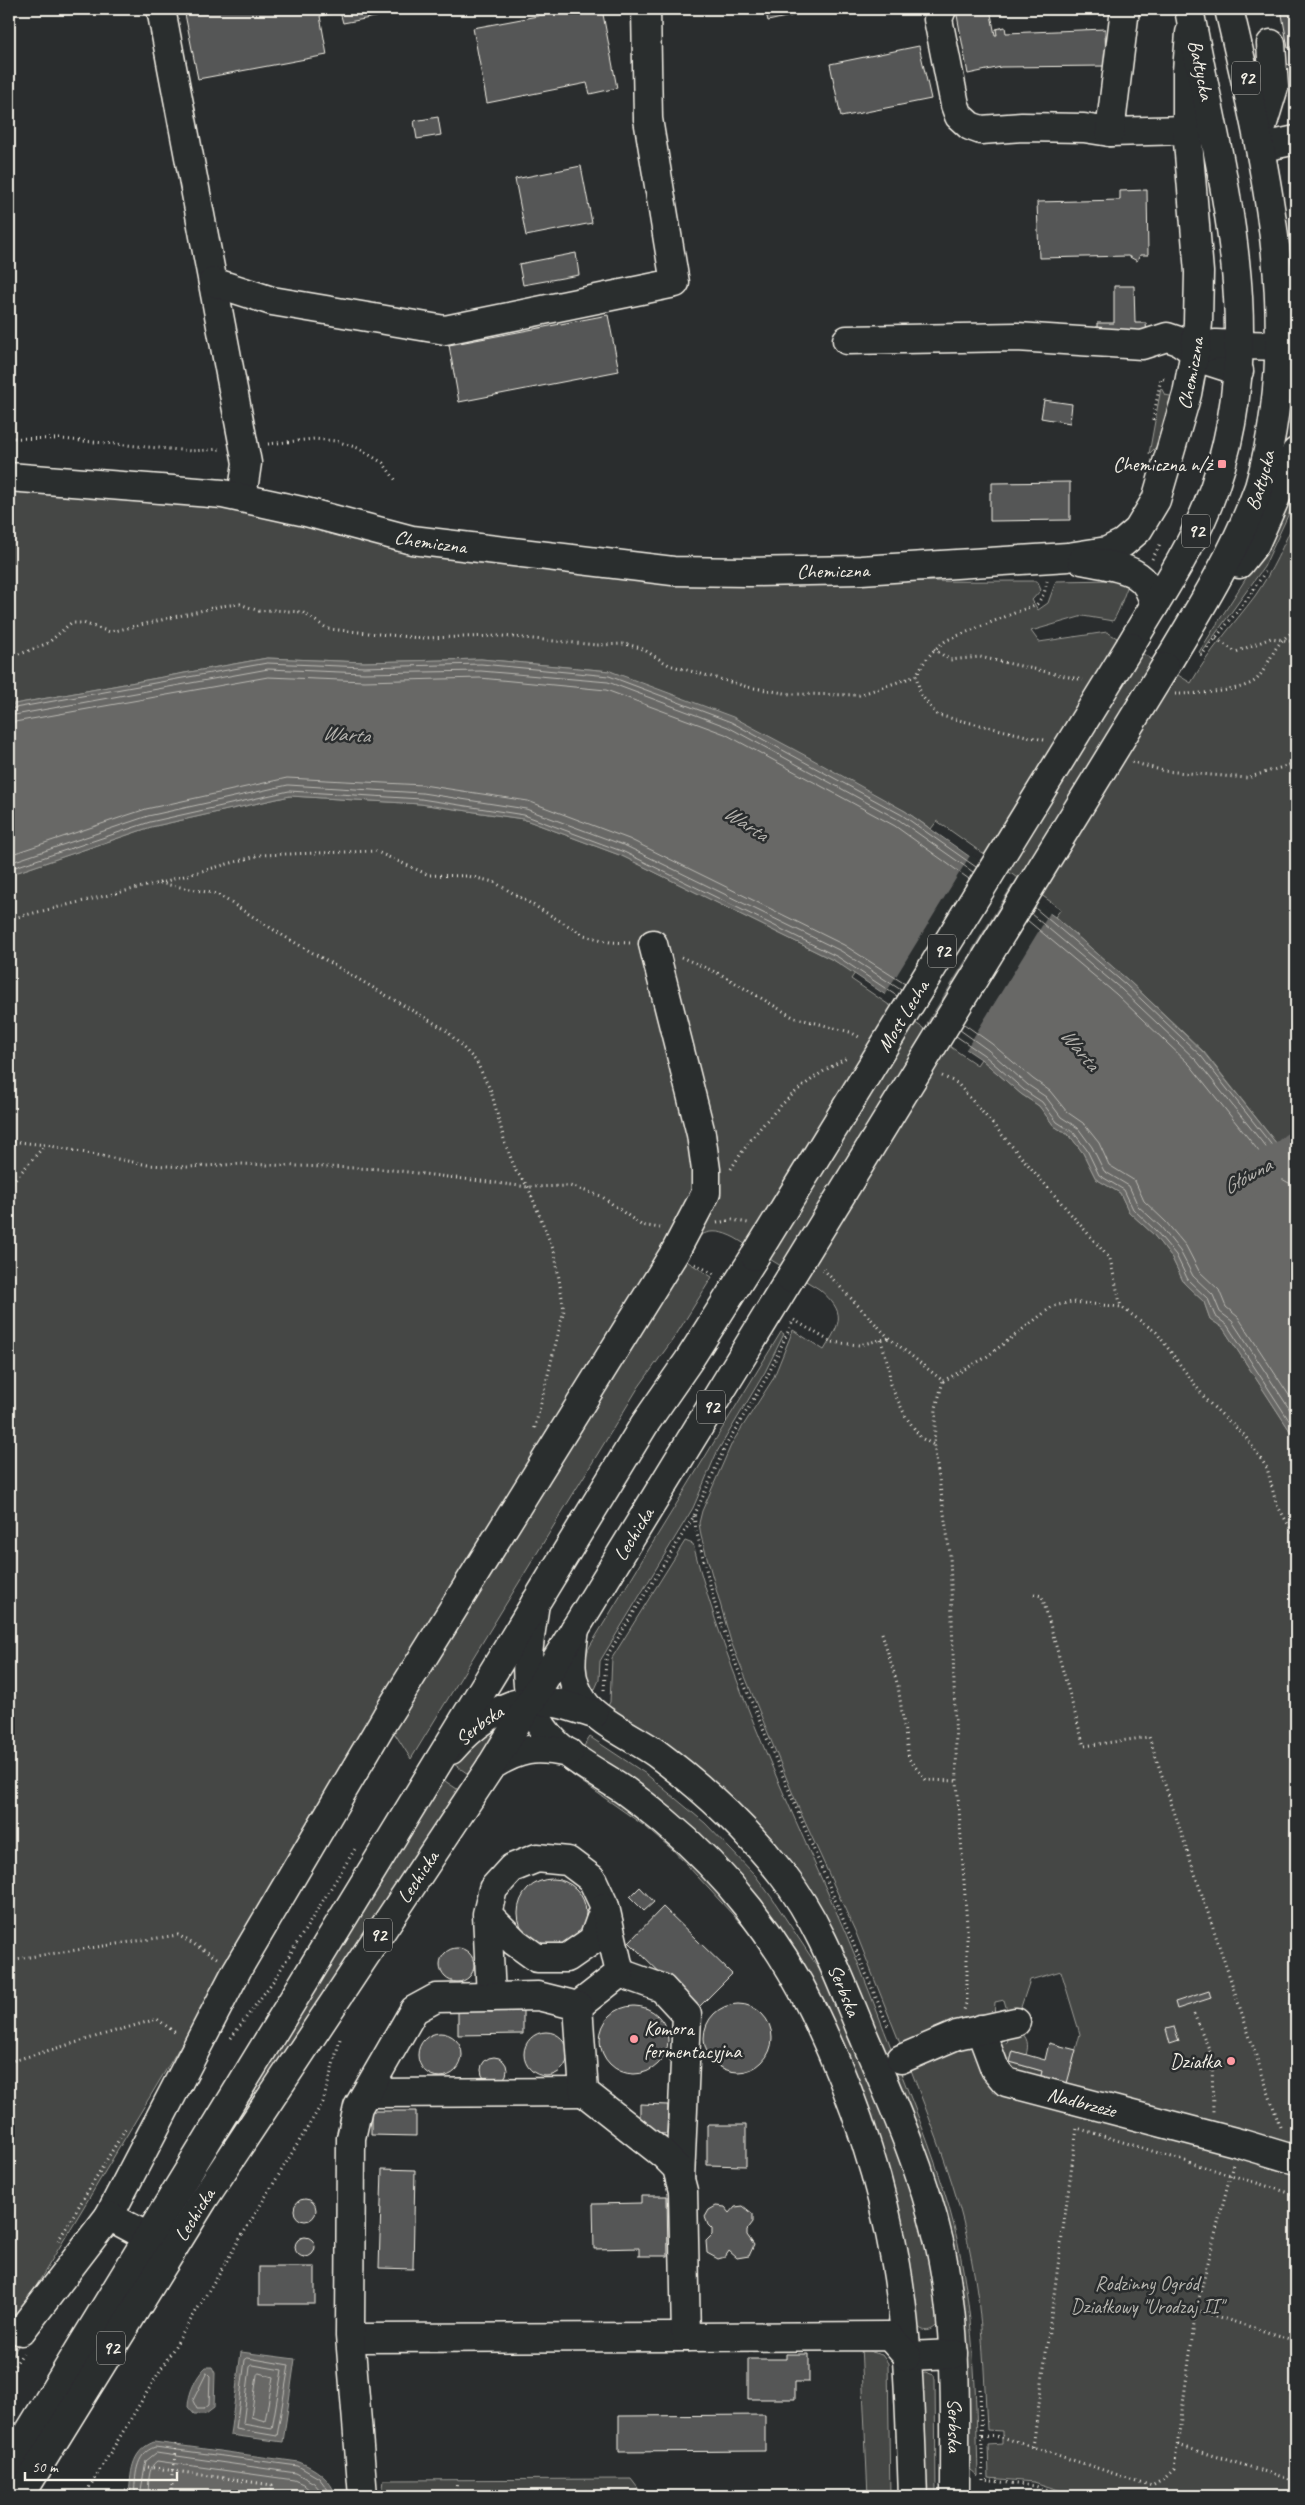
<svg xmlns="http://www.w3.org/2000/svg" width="1305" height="2505" font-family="Caveat,sans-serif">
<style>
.green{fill:#444645;stroke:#9c9c96}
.water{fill:#676866;stroke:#9f9f9a}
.pier{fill:#2a2d2e}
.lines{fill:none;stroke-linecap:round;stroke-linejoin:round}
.shore{stroke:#bcbab4;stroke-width:1}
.river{stroke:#676866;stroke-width:36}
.building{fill:#555756;stroke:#f4f1e8}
.minor-casing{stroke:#f4f1e8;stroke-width:31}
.major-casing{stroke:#f4f1e8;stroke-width:31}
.path{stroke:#f4f1e8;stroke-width:3;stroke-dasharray:1 4;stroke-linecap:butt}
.minor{stroke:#2a2d2e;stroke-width:28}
.major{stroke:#2a2d2e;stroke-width:28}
.major-bridge-casing{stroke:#f4f1e8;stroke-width:31;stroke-linecap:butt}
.major-bridge{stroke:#2a2d2e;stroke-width:28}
.poi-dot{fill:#ff9aa2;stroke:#2a2d2e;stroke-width:2}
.labels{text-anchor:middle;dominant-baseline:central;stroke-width:5;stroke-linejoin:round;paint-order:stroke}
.shield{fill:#2a2d2e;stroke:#b7b6b0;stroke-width:1}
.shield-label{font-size:19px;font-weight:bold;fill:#f4f1e8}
.street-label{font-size:20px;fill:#f4f1e8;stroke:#2a2d2e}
.poi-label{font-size:20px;fill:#f4f1e8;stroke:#2a2d2e;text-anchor:end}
.park-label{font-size:20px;fill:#b6b5af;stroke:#2a2d2e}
.water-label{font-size:21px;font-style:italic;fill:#b5b3ae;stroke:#2a2d2e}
</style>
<rect width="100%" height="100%" fill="#2a2d2e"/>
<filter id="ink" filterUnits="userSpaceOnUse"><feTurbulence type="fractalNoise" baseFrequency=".02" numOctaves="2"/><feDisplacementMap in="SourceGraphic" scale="10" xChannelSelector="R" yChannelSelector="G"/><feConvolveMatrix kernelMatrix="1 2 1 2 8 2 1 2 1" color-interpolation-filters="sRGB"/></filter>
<g filter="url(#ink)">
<g class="green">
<path d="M1161,388l4,7 10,2 -16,47 -10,10z"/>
<path d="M1296,477v21l-32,69 -63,87 -2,-2 65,-102z"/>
<path d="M9,488l188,13 514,81 326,-1 4,9 -9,10 6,10 10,-7 8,-22 61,-1 12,3c-6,13 -8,25 -16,38l-30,-5 -52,15 8,11 68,-10 84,51c18,-32 42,-58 64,-87 17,-24 29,-52 41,-79v651l-92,-116 -75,-71 -74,-64 6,-8 -124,-88 -6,8 -26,-18 -295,-140 -129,-12 -117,3 -97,-4 -258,47z"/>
<path d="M290,796l130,8 103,15 99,37 213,105 20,12 -4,6 126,86 4,-6 40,35 18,12 15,20 16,10 13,17 13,26 24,14 9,19 24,22 19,24 12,25 20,19 6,17 13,9 73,112v713l-286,-77 -15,-35 12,2 2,-8 10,-4c9,6 10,14 7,24l-13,-4 -3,11 32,9 -2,8 26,7 14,-52 -19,-63 -31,9 -10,30 -12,4 -4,-14 -9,2 -1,15 -93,29 -45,-113 -57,-124 -68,-167 -30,-106 -2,-13 3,-12 30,-68 41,-64 20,-49 31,20c17,-28 23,-37 -5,-61l-84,-51c-27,-14 -39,-3 -55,19l32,20 -36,58 -38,53 -227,371 -30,-47 -367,611 11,11 -16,27v-1486l142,-48z"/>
<path d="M781,1332l3,2 -19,38 -48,80 -24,56 -93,153 -1,19 -7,16c-8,-18 -11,-31 -2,-50z"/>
<path d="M685,1541l8,3c35,136 97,262 153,390 18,42 34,86 51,129 21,53 43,107 57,163 20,81 22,167 24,250l-8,-7 -4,-11 -1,-108 -139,-425 -220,-216 4,-7 2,-44z"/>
<path d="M502,1723l-31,53 -20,-14z"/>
<path d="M590,1737l56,37 59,49 50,52 17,23 49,74 85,195 32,121v36c-8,9 -16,9 -23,-1l-107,-344 -226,-230z"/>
<path d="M569,1769l53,33 80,69 55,70 -83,-90 -28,-24 -74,-52z"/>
<path d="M442,1779l18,12 -207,308 -3,-3z"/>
<path d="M960,2043l14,3 17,32 305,89v329h-219l-43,-14 -45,-4 -1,-33 14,-1v-13l-15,-1c-3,-57 -4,-116 -16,-173 -12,-65 -37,-126 -60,-187z"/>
<path d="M861,2345h10v7l11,3 6,8 2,133h-22z"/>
<path d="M925,2372l9,3 1,5 1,116h-12l-3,-122z"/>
<path d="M631,2479l13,17h-262l2,-16z"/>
</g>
<g class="water">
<path d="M267,658l97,4 117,-3 129,12 123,46 77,41 95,53 150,106 74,64 75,72 92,115v272l-73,-112 -13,-9 -6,-17 -20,-19 -12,-25 -19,-24 -24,-22 -9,-19 -24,-14 -13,-26 -13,-17 -16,-10 -15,-20 -18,-12 -40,-35 -146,-98 -213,-105 -99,-37 -103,-15 -130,-8 -139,31 -142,48v-170z"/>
<path d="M241,2352l54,7 -12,83 -53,-7z"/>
<path d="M206,2367h6l3,6 -1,35 -8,6h-12l-6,-7c0,-13 8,-31 18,-40z"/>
<path d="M154,2442l145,20c16,6 32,17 37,34h-207c2,-22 1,-45 25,-54z"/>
</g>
<g class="pier">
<path d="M971,854l42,29 -87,141 -42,-28z"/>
<path d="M1015,885l36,26 -86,140 -36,-25z"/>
</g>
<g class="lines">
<g class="shore">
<path d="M9,709l258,-46 97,4 117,-3 128,12 122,46 171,93 74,52"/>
<path d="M9,716l259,-47 96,4 117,-2 127,11 120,45 171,93 74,52"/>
<path d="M9,723l259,-46 96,4 116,-3 126,12 119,44 170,92 74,53"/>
<path d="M9,855l137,-46 141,-31 136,7 105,16 101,38 215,106 61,39"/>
<path d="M9,863l139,-47 140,-31 134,8 104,16 100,37 215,105 60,39"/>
<path d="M9,869l141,-47 139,-31 132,8 103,16 100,37 214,105 59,39"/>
<path d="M1035,908l90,76 76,72 89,112 6,2"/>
<path d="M1031,914l90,75 75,71 90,112 10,4"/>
<path d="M1027,920l89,74 74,71 90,113 9,5 7,1"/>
<path d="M964,1024l28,20 41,35 17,12 17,21 16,11 16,20 10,22 26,16 9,20 22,21 20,24 13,25 20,19 7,17 12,10 58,89"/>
<path d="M960,1030l28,20 40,35 18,12 15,20 17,11 14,19 12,24 25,15 9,20 23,21 19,24 13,25 20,19 7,17 12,9 64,98"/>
<path d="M956,1036l28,19 40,35 18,12 15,20 17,11 13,17 12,25 25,15 9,19 23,22 20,24 12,25 20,19 7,17 12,9 69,106"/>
<path d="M248,2358l41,7 -12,71 -41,-7 9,-69z"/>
<path d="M253,2365l29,5 -10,59 -29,-5 7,-57z"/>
<path d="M207,2373l3,3 -1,29 -5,4h-7l-4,-8z"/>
<path d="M259,2373l14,4 -8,44 -14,-4 6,-42z"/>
<path d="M134,2496c2,-19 0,-42 21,-49l143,19 21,12 10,13 2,5"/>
<path d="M140,2496l6,-35 10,-8 140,20 18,10 11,13"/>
<path d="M148,2496c1,-10 -1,-29 9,-35l137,19 9,4 13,12"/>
</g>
<path class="river" d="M1244,1180l44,-24 8,-7"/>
</g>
<g class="building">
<path d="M184,9h229v1l-70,13 -3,-11 -20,4 7,39 -129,24z"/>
<path d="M575,9h27l15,79 -27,6 -3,-11 -100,20 -14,-75z"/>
<path d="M765,9h57l-54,12z"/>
<path d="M965,9h25l5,26h2l-1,-6 9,-2 1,6 99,-4 1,37 -105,1 -33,7 -12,-64z"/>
<path d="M1281,9h15v37l-8,2z"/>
<path d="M919,46l12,53 -90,18 -11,-53z"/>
<path d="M438,117l3,18 -24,4 -3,-18z"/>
<path d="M581,166l11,57 -66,13 -11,-57z"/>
<path d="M1147,190l1,65h-8l-3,6 -9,-5 -89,2 -2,-56 83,-2v-9z"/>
<path d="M576,253l3,22 -56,10 -4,-21z"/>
<path d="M1114,286h20l1,37h11l1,12 -50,1v-13h17z"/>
<path d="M608,315l11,56 -160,31 -10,-57z"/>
<path d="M1044,400l28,4 -2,19 -29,-5z"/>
<path d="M1070,482v38l-80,1v-29h2v-9z"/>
<circle cx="552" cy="1913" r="34"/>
<path d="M640,1887l14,15 -10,9 -14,-14z"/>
<path d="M663,1907l69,67 -35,35 -68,-67z"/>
<circle cx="457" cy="1965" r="17"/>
<path d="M1209,1991l2,7 -34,11 -2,-7z"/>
<circle cx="738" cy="2038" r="34"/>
<circle cx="634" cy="2040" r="34"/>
<path d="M523,2009v25l-65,1v-25z"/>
<path d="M1174,2027l5,14 -9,3 -4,-15z"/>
<circle cx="546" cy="2054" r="22"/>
<circle cx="440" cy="2055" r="22"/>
<path d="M1049,2043l27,7 -10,37 -26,-7 2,-9 -32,-9 3,-11 32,9z"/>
<circle cx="494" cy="2070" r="13"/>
<path d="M640,2104l28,1 -1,29 -27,-1z"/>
<path d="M371,2111h45v25l-45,-1z"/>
<path d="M707,2125h39v41l-39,-1z"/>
<path d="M382,2169l33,1 -2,99 -34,-1z"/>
<path d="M641,2196h26l1,60h-29v-8l-45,1 -1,-45 48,-1z"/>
<circle cx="305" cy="2210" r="11"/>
<path d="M716,2206l9,1 5,6 5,-6 8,-1 10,8v8l-6,8v5l7,10 -5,11 -12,2 -8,-7 -4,6 -7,2 -11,-6 -1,-12 6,-6v-6l-4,-4 -3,-8 4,-7z"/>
<circle cx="305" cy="2247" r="10"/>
<rect x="259" y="2267" width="56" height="37"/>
<path d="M786,2354h23v28h-14v17h-47v-40h38z"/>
<path d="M765,2415v36l-146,1v-36z"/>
</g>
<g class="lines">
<g class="minor-casing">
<g id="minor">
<path d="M161,9l86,454 -5,34"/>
<path d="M942,9l-4,10 17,86 4,11 11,10 11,4 41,-3 62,1 26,4 77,-2"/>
<path d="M1110,132l15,-123"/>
<path d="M1260,133l14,-46 -3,-43"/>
<path d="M1263,147l33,-7"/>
<path d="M213,282l59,19 173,29 230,-47 -27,-164 -2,-110"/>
<path d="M847,340l170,-3 125,8 25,-8 12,4 29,20 31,10"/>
<path d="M1195,351l20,-7 25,1"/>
<path id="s1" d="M9,477l214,17 83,18 106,28 261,31 76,1 112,-2 207,-13 39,-6 16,-8 15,-13 18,-30 31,-106 8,-43 3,-28 1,-51 -12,-142v-59l3,-38"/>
<path d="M1082,560c32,7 67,6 72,46"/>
<path d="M535,1603c-5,38 -16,80 3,116 16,33 57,51 86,71 14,10 28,21 41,32 62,51 113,117 148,189 39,81 68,166 83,254 13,76 14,154 17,231"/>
<path id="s2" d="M575,1629c-4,27 -8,49 8,72 12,19 53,38 73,52 47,35 90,75 126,121 36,46 57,103 79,156 30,69 61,138 78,212 19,83 16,169 16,254"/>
<path id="s3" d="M451,1750c18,-21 52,-49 82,-49 21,-1 41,7 61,13"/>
<path d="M491,1766c29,-18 43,-20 78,-13"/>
<path d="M487,1914l28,28 22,16h30l26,-18 12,-33 -13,-28 -24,-18 -31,-3 -25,10 -19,21 -6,25 4,83"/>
<path d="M620,1973l42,15 25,27 -7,164"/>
<path d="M578,2006l42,-33 -15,-66"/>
<path id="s4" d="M980,2029l15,40 11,13 233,61 57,17"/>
<path d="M901,2059l56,-24 59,-13"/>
<path d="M367,2093l217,-1"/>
<path d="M109,2216l128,-246 149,-253 289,-465 31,-59v-23l-5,-36 -48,-190"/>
<path d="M21,2331l88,-115 39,21"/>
<path d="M351,2338l335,-1"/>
<path d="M907,2356l47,-2"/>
<path d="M363,2496l-13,-160 1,-198 7,-31 56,-97 22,-12 102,-2 40,10 6,86 80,63 13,13 6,23 3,146 203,-1 18,20"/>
</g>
</g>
<g class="major-casing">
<g id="major">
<path d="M1240,345l56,1"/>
<path d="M1239,564l16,-20 41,-92"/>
<path d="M1130,646c27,-46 57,-90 77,-139 67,-166 13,-331 -18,-498"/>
<path id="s5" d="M1165,667c35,-58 71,-116 94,-180 46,-161 7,-320 -30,-478"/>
<path d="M9,2465l635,-1040 45,-65 66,-104"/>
<path id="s6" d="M20,2496l183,-296 288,-434 299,-488"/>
</g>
</g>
<g class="path">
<path d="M1296,163v16"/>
<path d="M1153,420l8,-42 3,1"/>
<path d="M9,438l52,1 130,12 31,-2"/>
<path d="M268,444l46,-5 22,2 22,7 25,15 14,19"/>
<path d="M1152,559l9,-16"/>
<path d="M1216,639l20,13 35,-14 25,4"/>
<path d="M934,649l16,11 30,-3 103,23"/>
<path d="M9,656l14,-3 25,-10 23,-20h12l27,9 111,-26 19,-2 19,7 14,-1 29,2 26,17 92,9 82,-2 95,9 28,-1 16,4 28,17 79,22 42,7 69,1 57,-19"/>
<path d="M1201,656l47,-58 17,-26"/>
<path d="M1175,694c18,0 72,-2 83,-16 16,-20 13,-33 38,-48"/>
<path d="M1044,740l-107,-25 -16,-20 -5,-19c8,-15 16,-26 31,-36l90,-36 7,-10 3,-13"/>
<path d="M1132,762l32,9 83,7 49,-15"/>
<path d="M159,883l101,-28 115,-4 54,24 39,1 26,6 90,53 26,7 20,1"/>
<path d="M9,919l150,-36 58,11 65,41 164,95 30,31 15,30 14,52 11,28 12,16 27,67 9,56 -30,121"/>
<path d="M681,957l41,18 71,42 57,15 11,6"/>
<path d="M942,1076l15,7 153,176 11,48"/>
<path d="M9,1141l37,4 102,20 39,2 54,-3 143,5 144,18 42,-1 31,10 40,29 19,3"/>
<path d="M731,1169c29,-47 66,-86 116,-111"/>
<path d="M9,1186l36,-41"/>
<path d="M717,1223l15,-3 16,3"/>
<path d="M695,1264l21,11"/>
<path d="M823,1269l66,69 54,43 -7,27 -2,37 16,109 7,227 10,144v75l-3,10"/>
<path d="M794,1320l37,22 28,3 30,-7"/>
<path d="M881,1340l8,28 1,16 16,33 15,21 13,7"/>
<path d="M943,1381l42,-23 68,-52 19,-4 49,5 35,25 51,69 38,35 22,32 9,35 20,35"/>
<path d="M694,1516l2,14 20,78 21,59 151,359"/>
<path d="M1034,1594l8,2 42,150 65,-9 132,393"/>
<path d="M882,1633l16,53 11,73 17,21 31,1"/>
<path d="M604,1690l2,-30 2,-6 86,-138 32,-71 42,-70 24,-52"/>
<path d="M9,1960l169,-25 39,23"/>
<path d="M1194,2014l18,42 1,57"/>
<path d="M231,2038l43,-58 81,-131"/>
<path d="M9,2062l148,-43 20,15"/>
<path d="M58,2241l69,-115"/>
<path d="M1196,2310l100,31"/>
<path d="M9,2374l14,-21"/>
<path d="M980,2389l3,91 52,6 34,10"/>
<path d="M982,2436l20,1 150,49 12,-7 10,-10 22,-159 37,-146"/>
<path d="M1178,2445l118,36"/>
<path d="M1033,2447l44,-319 219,67"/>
<path d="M148,2467l124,18 -1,11"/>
<path d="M125,2490l51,6"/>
<path d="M171,2495l5,-51"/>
<path d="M84,2496l239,-394 17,-63"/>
<path d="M455,2496l2,-14"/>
<path d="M587,2496l1,-8"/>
</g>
<use href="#minor" class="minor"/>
<use href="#major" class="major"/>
<g class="major-bridge-casing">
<g id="major-bridge">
<path id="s7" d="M755,1256l375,-610"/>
<path d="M790,1278l375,-611"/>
</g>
</g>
<use href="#major-bridge" class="major-bridge"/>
</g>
</g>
<g class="poi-dot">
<rect x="1217" y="459" width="10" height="10" rx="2.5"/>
<circle cx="634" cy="2039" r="5"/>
<circle cx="1231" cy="2061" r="5"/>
</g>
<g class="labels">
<g class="shield">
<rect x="1232" y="61.5" width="28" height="33" rx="4"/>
<rect x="1182" y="514.5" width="28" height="33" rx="4"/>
<rect x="928" y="934.5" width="28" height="33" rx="4"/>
<rect x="697" y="1390.5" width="28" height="33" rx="4"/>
<rect x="364" y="1918.5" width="28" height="33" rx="4"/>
<rect x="97" y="2331.5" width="28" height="33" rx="4"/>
</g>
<g class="shield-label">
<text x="1246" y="78">92</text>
<text x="1196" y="531">92</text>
<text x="942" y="951">92</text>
<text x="711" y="1407">92</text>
<text x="378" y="1935">92</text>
<text x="111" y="2348">92</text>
</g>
<g class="street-label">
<text transform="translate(1201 70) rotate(78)">Bałtycka</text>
<text stroke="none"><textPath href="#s1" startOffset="1311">Chemiczna</textPath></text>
<text stroke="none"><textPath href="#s5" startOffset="210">Bałtycka</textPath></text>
<text stroke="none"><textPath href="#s1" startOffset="428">Chemiczna</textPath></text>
<text stroke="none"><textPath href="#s1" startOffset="832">Chemiczna</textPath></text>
<text stroke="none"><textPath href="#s7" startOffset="282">Most Lecha</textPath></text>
<text stroke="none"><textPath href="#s6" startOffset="1141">Lechicka</textPath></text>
<text stroke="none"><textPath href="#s3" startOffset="38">Serbska</textPath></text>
<text stroke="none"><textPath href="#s6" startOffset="736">Lechicka</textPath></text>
<text stroke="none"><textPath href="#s2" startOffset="472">Serbska</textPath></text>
<text stroke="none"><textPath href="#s4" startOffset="138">Nadbrzeże</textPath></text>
<text stroke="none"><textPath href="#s6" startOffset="331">Lechicka</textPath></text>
<text stroke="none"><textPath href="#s2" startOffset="926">Serbska</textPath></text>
</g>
<g class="poi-label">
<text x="1212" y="464">Chemiczna n/ż</text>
<text x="644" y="2028" text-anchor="start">Komora<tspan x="644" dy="23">fermentacyjna</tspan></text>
<text x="1221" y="2061">Działka</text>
</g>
<g class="park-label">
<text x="1147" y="2283">Rodzinny Ogród<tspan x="1147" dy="23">Działkowy "Urodzaj II"</tspan></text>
</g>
<g class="water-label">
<text transform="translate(346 734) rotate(4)">Warta</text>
<text transform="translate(746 823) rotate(33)">Warta</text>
<text transform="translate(1080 1049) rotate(50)">Warta</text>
<text transform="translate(1247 1176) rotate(-29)">Główna</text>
</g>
</g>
<rect width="1305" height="2505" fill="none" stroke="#2a2d2e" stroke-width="30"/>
<rect x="15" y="15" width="1275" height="2475" fill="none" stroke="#f4f1e8" stroke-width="2" filter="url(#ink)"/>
<path d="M25 2472v8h152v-8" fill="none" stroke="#f4f1e8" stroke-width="2.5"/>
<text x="32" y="2472" font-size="15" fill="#f4f1e8" stroke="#2a2d2e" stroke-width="4" paint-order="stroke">50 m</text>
</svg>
